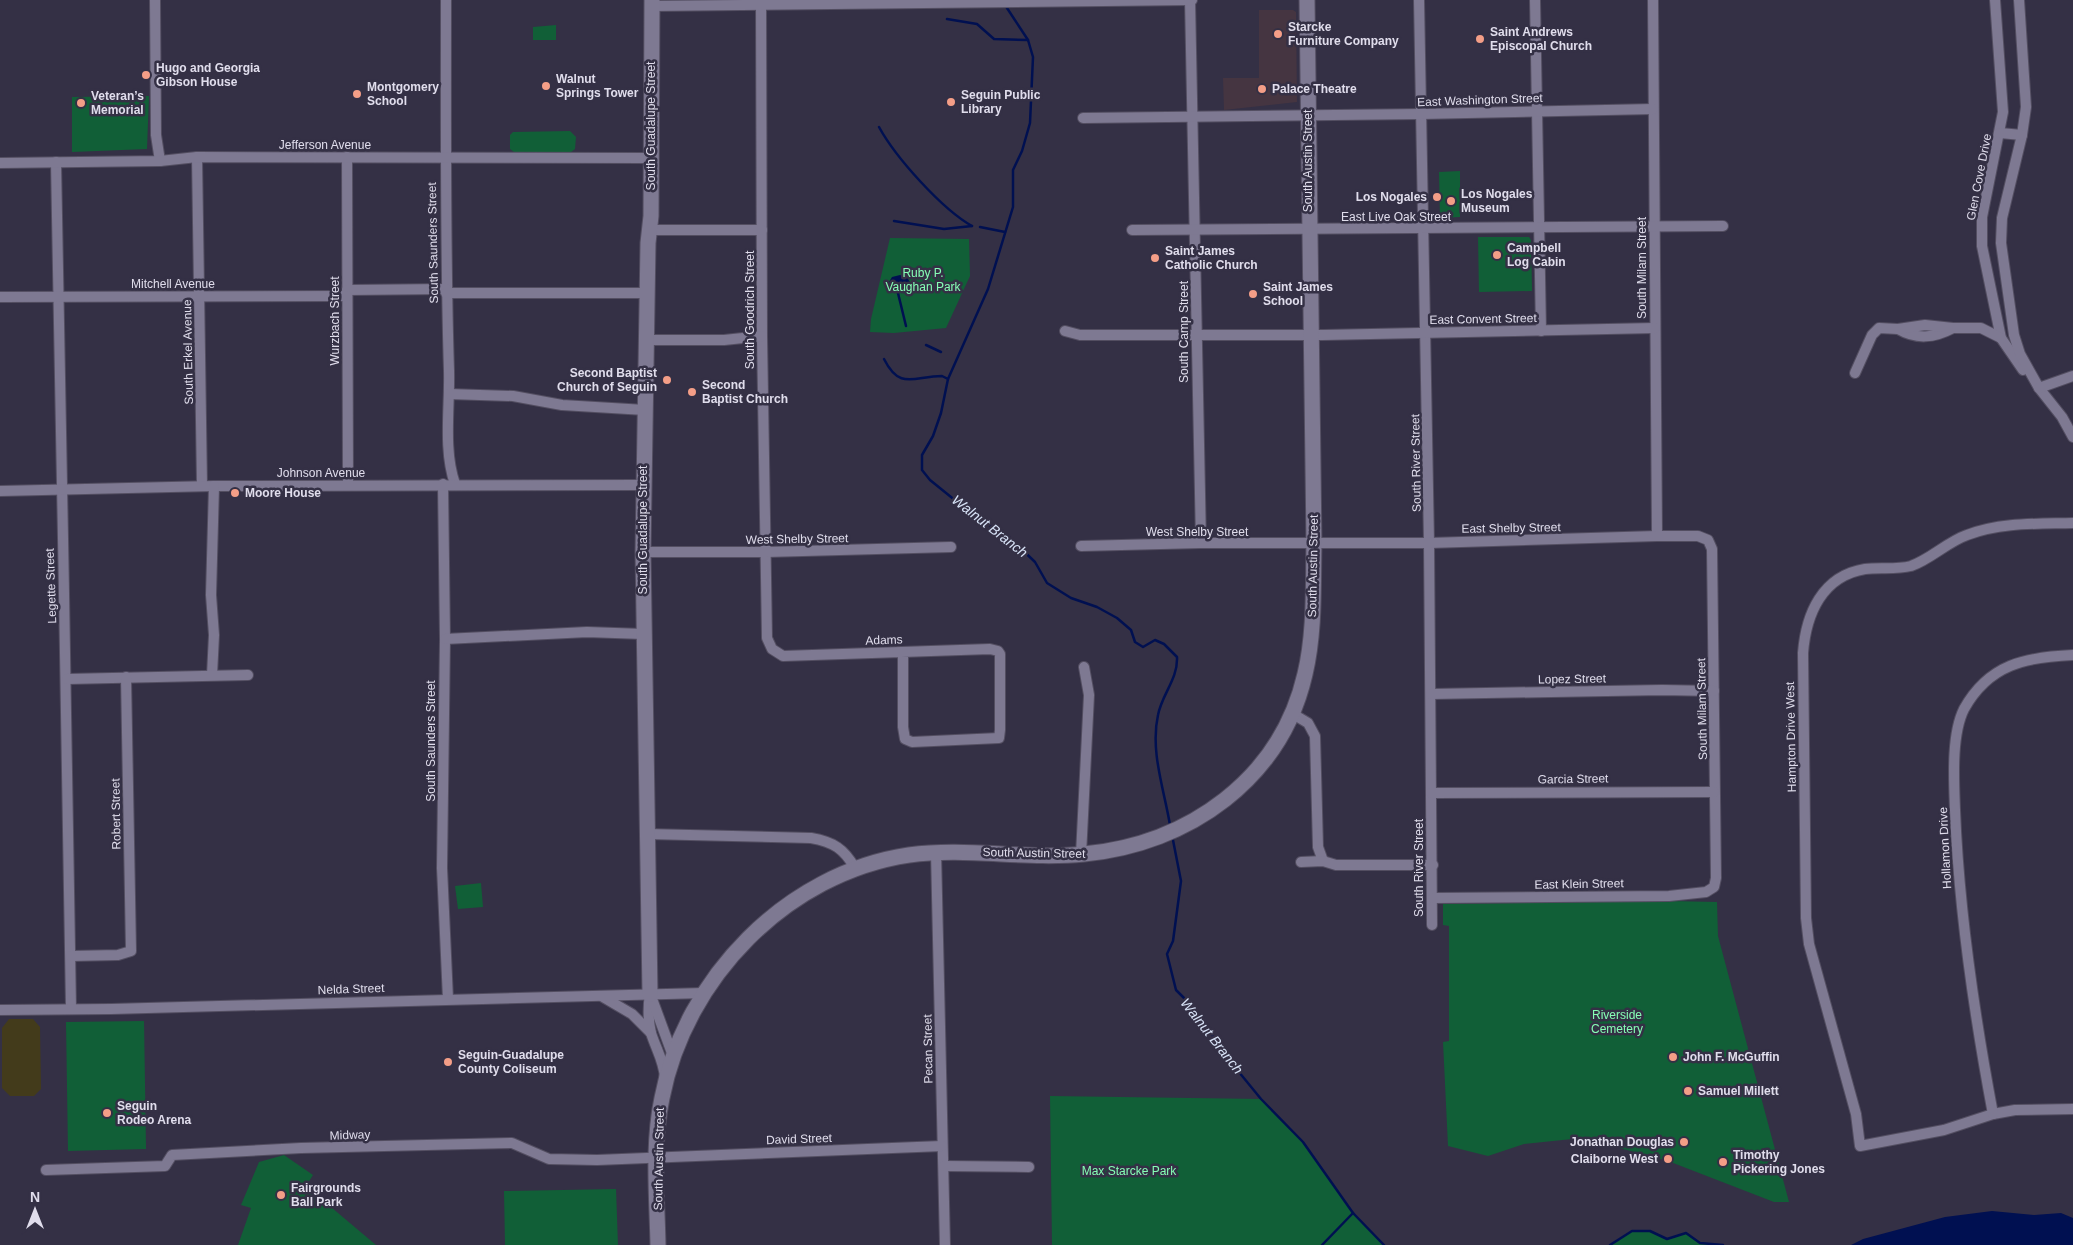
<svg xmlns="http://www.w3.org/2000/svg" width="2073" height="1245" font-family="Helvetica,sans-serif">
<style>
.commercial{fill:#453541}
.green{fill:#115f37}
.sand{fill:#433b1b}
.water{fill:#001051}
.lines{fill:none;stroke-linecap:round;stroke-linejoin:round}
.stream{stroke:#001051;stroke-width:2.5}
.street-casing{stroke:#534e61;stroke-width:12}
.secondary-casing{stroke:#534e61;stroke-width:17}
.street{stroke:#7e7992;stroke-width:10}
.secondary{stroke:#7e7992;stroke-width:15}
.poi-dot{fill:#f49e87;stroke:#343045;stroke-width:2}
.labels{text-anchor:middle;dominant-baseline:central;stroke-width:5;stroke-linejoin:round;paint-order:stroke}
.poi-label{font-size:12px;font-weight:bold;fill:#e0ddec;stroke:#343045;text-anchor:start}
.street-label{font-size:12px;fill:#e0ddec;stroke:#343045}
.park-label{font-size:12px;fill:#86feb5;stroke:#343045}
.water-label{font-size:14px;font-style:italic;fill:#d7e2f6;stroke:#343045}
</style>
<rect width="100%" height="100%" fill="#343045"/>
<path class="commercial" d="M1259,10h34l3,2 1,90 -73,8 -1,-32h36z"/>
<g class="green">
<path d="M556,25v15h-23v-13z"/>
<path d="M149,96l-2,53 -75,3v-55z"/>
<path d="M570,131l6,6 -1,12 -4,3h-57l-4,-3v-14l3,-3z"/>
<path d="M1460,171v46l-20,1 -1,-46z"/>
<path d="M1478,237h51l2,3 1,51 -53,1z"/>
<path d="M890,238l79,1 1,37 -24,52 -52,5 -24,-1 1,-13z"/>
<path d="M481,883l2,24 -25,2 -3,-23z"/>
<path d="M1669,901l48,1 1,34 71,266h-15l-106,-41 -86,-23 -58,6 -36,12 -40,-10 -5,-104 6,-1v-115l-6,-1v-21z"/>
<path d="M144,1021l2,128 -78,2 -2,-129z"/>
<path d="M1050,1096l211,3 42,43 50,71 31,32h-332z"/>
<path d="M284,1155l29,20 -7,11 70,59h-138l13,-37 -10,-3 18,-43z"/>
<path d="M616,1189l2,56h-113l-1,-54z"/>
<path d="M1632,1231h18l17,8 19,-6 14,10 23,2h-113z"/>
</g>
<path class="sand" d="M9,1019h24l7,8 1,62 -7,7h-24l-8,-8v-60z"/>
<g class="water">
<path d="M900,275l7,2 4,7 -2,4 -12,1 -6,-3 -2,-4 3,-5z"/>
<path d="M1992,1211l42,4 27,-2 12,5v27h-222l12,-6 82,-22z"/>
</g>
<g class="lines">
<g class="stream">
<path d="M1005,5l23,35 5,17 -3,66 -8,28 -9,19v37l-25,82 -40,90 -7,34 -8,23 -11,19v15l8,10 42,34 38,24 25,24 12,21 24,15 26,9 20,11 14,12 4,12 8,5 12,-7 9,4 13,13c1,22 -15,37 -19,58 -8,36 6,74 12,110"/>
<path d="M947,19l30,5 17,15 34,1"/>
<path d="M879,127c17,31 63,82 93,99"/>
<path d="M894,221l50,8 28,-3"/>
<path d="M980,227l25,5"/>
<path d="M897,289l9,37"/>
<path d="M926,345l15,7"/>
<path d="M884,359c16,32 30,17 58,17l6,3"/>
<path d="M1172,835l9,46 -8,60 -6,13 9,36 15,15 43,61 27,33 42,43 50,71 31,32"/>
<path d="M1322,1245l31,-32"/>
<path d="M1610,1245l22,-14h18l17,8 19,-6 14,10 23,2"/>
</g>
<g class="street-casing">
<g id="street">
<path d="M155,0l1,135 4,26"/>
<path d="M446,0c0,124 -1,248 3,371 1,36 -6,79 6,113"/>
<path d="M761,0l1,336 5,302 5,11 11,7 207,-7 8,2 2,3v76l-1,8 -87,4 -7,-3 -2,-12v-75"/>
<path d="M1190,0l11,543"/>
<path d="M1419,0l10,543 3,382"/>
<path d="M1535,0l6,331"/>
<path d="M1653,0l4,536"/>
<path d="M1995,0l8,112 -21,105v29l19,92 22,32"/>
<path d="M2019,0l7,107 -4,28 -20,83 -1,25 13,92 6,19 19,34 23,29 11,20"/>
<path d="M652,6l540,-6"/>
<path d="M1083,118l338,-4 232,-5"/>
<path d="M2000,133l22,2"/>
<path d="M197,157l5,329"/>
<path d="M347,157l1,328"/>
<path d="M56,162c5,282 11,565 15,847"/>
<path d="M0,163l160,-2 37,-4 454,1"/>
<path d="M650,230h112"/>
<path d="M1132,230l591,-4"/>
<path d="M347,290l99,-1"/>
<path d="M446,293h202"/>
<path d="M0,297l347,-1"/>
<path d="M1898,329c19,11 36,9 55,-1"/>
<path d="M1065,331l15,4h243l332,-7"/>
<path d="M646,340h78l38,-4"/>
<path d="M1855,373l17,-38 7,-7 19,1 27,-4 28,3h28l20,10"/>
<path d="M2039,388l34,-12"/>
<path d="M449,394l64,2 49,9 83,5"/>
<path d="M443,484l2,155 -3,229 6,131"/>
<path d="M0,491l214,-5 429,-1"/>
<path d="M2073,523c-35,1 -72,-1 -106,12 -20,7 -36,24 -56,31 -16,4 -31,1 -46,3 -43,7 -59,45 -62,84l3,265 3,26 47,170 4,32 84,-16 49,-16 22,-4 58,-1"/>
<path d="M1081,546l120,-3h228l228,-7h41l10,4 4,9 4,329 -2,9 -8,5 -37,4 -236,2"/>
<path d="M643,552h123l185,-5"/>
<path d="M445,639l142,-7 56,2"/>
<path d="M212,675l2,-40 -3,-40 3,-109"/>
<path d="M67,679l181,-4"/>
<path d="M1431,694l231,-4 52,1"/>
<path d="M1293,714l15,9 7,13 3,111 5,14"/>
<path d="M1431,793l283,-1"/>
<path d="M647,834l164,4c23,4 33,11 44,30"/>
<path d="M936,852l9,393"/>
<path d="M1081,855l8,-160 -5,-28"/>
<path d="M1301,862l22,-1 13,4h97"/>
<path d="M71,956l47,-1 13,-4 -5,-274"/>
<path d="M650,994c-2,13 -2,26 1,39 5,16 13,28 14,45"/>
<path d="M651,996l22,60"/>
<path d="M603,997l29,17 19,19"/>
<path d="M0,1010l111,-1 593,-16"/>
<path d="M1993,1114c-19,-101 -34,-201 -38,-304 -1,-29 -4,-75 9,-101 25,-45 62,-52 109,-54"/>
<path d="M944,1166l85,1"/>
<path d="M46,1170l119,-4 7,-11 129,-7 211,-5 37,16 48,1 345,-14"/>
</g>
</g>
<g class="secondary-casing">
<g id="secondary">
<path d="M650,994l-7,-442 5,-309 3,-27 1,-216"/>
<path d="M658,1245c-1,-48 -6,-100 4,-147 23,-120 125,-225 247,-243 58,-8 117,5 175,-1 105,-10 197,-75 221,-180 10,-42 8,-87 9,-130l-7,-544"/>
</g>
</g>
<use href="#street" class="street"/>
<use href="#secondary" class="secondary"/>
</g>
<g class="poi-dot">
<circle cx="1278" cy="34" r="5"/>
<circle cx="1480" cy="39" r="5"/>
<circle cx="146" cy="75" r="5"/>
<circle cx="546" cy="86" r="5"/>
<circle cx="1262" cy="89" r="5"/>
<circle cx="357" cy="94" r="5"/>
<circle cx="951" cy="102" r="5"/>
<circle cx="81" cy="103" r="5"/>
<circle cx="1437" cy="197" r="5"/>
<circle cx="1451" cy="201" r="5"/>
<circle cx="1497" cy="255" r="5"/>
<circle cx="1155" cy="258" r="5"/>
<circle cx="1253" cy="294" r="5"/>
<circle cx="667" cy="380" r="5"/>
<circle cx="692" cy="392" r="5"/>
<circle cx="235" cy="493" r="5"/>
<circle cx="1673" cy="1057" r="5"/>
<circle cx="448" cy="1062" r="5"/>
<circle cx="1688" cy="1091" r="5"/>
<circle cx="107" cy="1113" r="5"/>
<circle cx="1684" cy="1142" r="5"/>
<circle cx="1668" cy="1159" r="5"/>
<circle cx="1723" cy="1162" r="5"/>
<circle cx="281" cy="1195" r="5"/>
</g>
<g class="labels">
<g class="poi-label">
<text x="1288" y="27">Starcke<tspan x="1288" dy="14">Furniture Company</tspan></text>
<text x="1490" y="32">Saint Andrews<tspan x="1490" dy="14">Episcopal Church</tspan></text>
<text x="156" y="68">Hugo and Georgia<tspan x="156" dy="14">Gibson House</tspan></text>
<text x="556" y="79">Walnut<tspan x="556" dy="14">Springs Tower</tspan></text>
<text x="367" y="87">Montgomery<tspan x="367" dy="14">School</tspan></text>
<text x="1272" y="89">Palace Theatre</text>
<text x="961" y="95">Seguin Public<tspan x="961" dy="14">Library</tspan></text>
<text x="91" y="96">Veteran’s<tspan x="91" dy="14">Memorial</tspan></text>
<text x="1461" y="194">Los Nogales<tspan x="1461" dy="14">Museum</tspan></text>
<text x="1427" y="197" text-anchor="end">Los Nogales</text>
<text x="1507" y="248">Campbell<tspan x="1507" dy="14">Log Cabin</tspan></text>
<text x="1165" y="251">Saint James<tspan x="1165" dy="14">Catholic Church</tspan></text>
<text x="1263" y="287">Saint James<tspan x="1263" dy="14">School</tspan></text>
<text x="657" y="373" text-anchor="end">Second Baptist<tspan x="657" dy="14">Church of Seguin</tspan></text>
<text x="702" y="385">Second<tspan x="702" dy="14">Baptist Church</tspan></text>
<text x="245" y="493">Moore House</text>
<text x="458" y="1055">Seguin-Guadalupe<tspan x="458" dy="14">County Coliseum</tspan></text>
<text x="1683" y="1057">John F. McGuffin</text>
<text x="1698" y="1091">Samuel Millett</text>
<text x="117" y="1106">Seguin<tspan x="117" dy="14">Rodeo Arena</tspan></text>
<text x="1674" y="1142" text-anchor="end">Jonathan Douglas</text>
<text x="1733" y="1155">Timothy<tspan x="1733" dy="14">Pickering Jones</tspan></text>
<text x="1658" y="1159" text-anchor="end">Claiborne West</text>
<text x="291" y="1188">Fairgrounds<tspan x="291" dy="14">Ball Park</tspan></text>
</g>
<g class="street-label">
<text transform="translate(1480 100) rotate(-2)">East Washington Street</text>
<text transform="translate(651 126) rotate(-90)">South Guadalupe Street</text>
<text x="325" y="145">Jefferson Avenue</text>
<text transform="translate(1308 161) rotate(-90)">South Austin Street</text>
<text transform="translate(1979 177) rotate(-79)">Glen Cove Drive</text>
<text x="1396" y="217">East Live Oak Street</text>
<text transform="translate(433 243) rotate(-91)">South Saunders Street</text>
<text transform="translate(1642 268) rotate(-90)">South Milam Street</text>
<text x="173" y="284">Mitchell Avenue</text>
<text transform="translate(750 310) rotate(-90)">South Goodrich Street</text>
<text transform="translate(1483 319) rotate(-1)">East Convent Street</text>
<text transform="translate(335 321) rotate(-90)">Wurzbach Street</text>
<text transform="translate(1184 332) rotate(-90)">South Camp Street</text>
<text transform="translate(188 352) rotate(-91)">South Erkel Avenue</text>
<text transform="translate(1416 463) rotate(-91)">South River Street</text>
<text x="321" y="473">Johnson Avenue</text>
<text transform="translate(1511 528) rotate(-1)">East Shelby Street</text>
<text transform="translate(643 530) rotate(-90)">South Guadalupe Street</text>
<text x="1197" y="532">West Shelby Street</text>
<text transform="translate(797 539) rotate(-1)">West Shelby Street</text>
<text transform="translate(1313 566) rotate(-89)">South Austin Street</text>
<text transform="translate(51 586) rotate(-92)">Legette Street</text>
<text transform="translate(884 640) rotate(-2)">Adams</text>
<text transform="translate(1572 679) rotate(-1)">Lopez Street</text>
<text transform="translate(1702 709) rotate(-91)">South Milam Street</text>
<text transform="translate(1791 737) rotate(-91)">Hampton Drive West</text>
<text transform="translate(431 741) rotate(-90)">South Saunders Street</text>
<text transform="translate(1573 779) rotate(-1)">Garcia Street</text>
<text transform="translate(116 814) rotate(-91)">Robert Street</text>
<text transform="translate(1945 848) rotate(-93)">Hollamon Drive</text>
<text transform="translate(1034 853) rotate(1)">South Austin Street</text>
<text transform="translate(1419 868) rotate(-90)">South River Street</text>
<text transform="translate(1579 884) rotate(-1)">East Klein Street</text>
<text transform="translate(351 989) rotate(-2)">Nelda Street</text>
<text transform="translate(928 1049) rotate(-91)">Pecan Street</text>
<text transform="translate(350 1135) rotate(-2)">Midway</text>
<text transform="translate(799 1139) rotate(-2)">David Street</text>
<text transform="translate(659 1159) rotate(-89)">South Austin Street</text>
</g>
<g class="park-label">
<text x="923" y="273">Ruby P.<tspan x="923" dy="14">Vaughan Park</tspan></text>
<text x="1617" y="1015">Riverside<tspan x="1617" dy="14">Cemetery</tspan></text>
<text x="1129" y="1171">Max Starcke Park</text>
</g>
<g class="water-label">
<text transform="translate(990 526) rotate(38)">Walnut Branch</text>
<text transform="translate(1212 1036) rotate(52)">Walnut Branch</text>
</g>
</g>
<g transform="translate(35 1210)" stroke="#343045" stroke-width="4" paint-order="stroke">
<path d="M0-4L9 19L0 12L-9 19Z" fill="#e0ddec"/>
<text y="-8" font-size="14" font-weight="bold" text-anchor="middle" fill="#e0ddec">N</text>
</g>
</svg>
